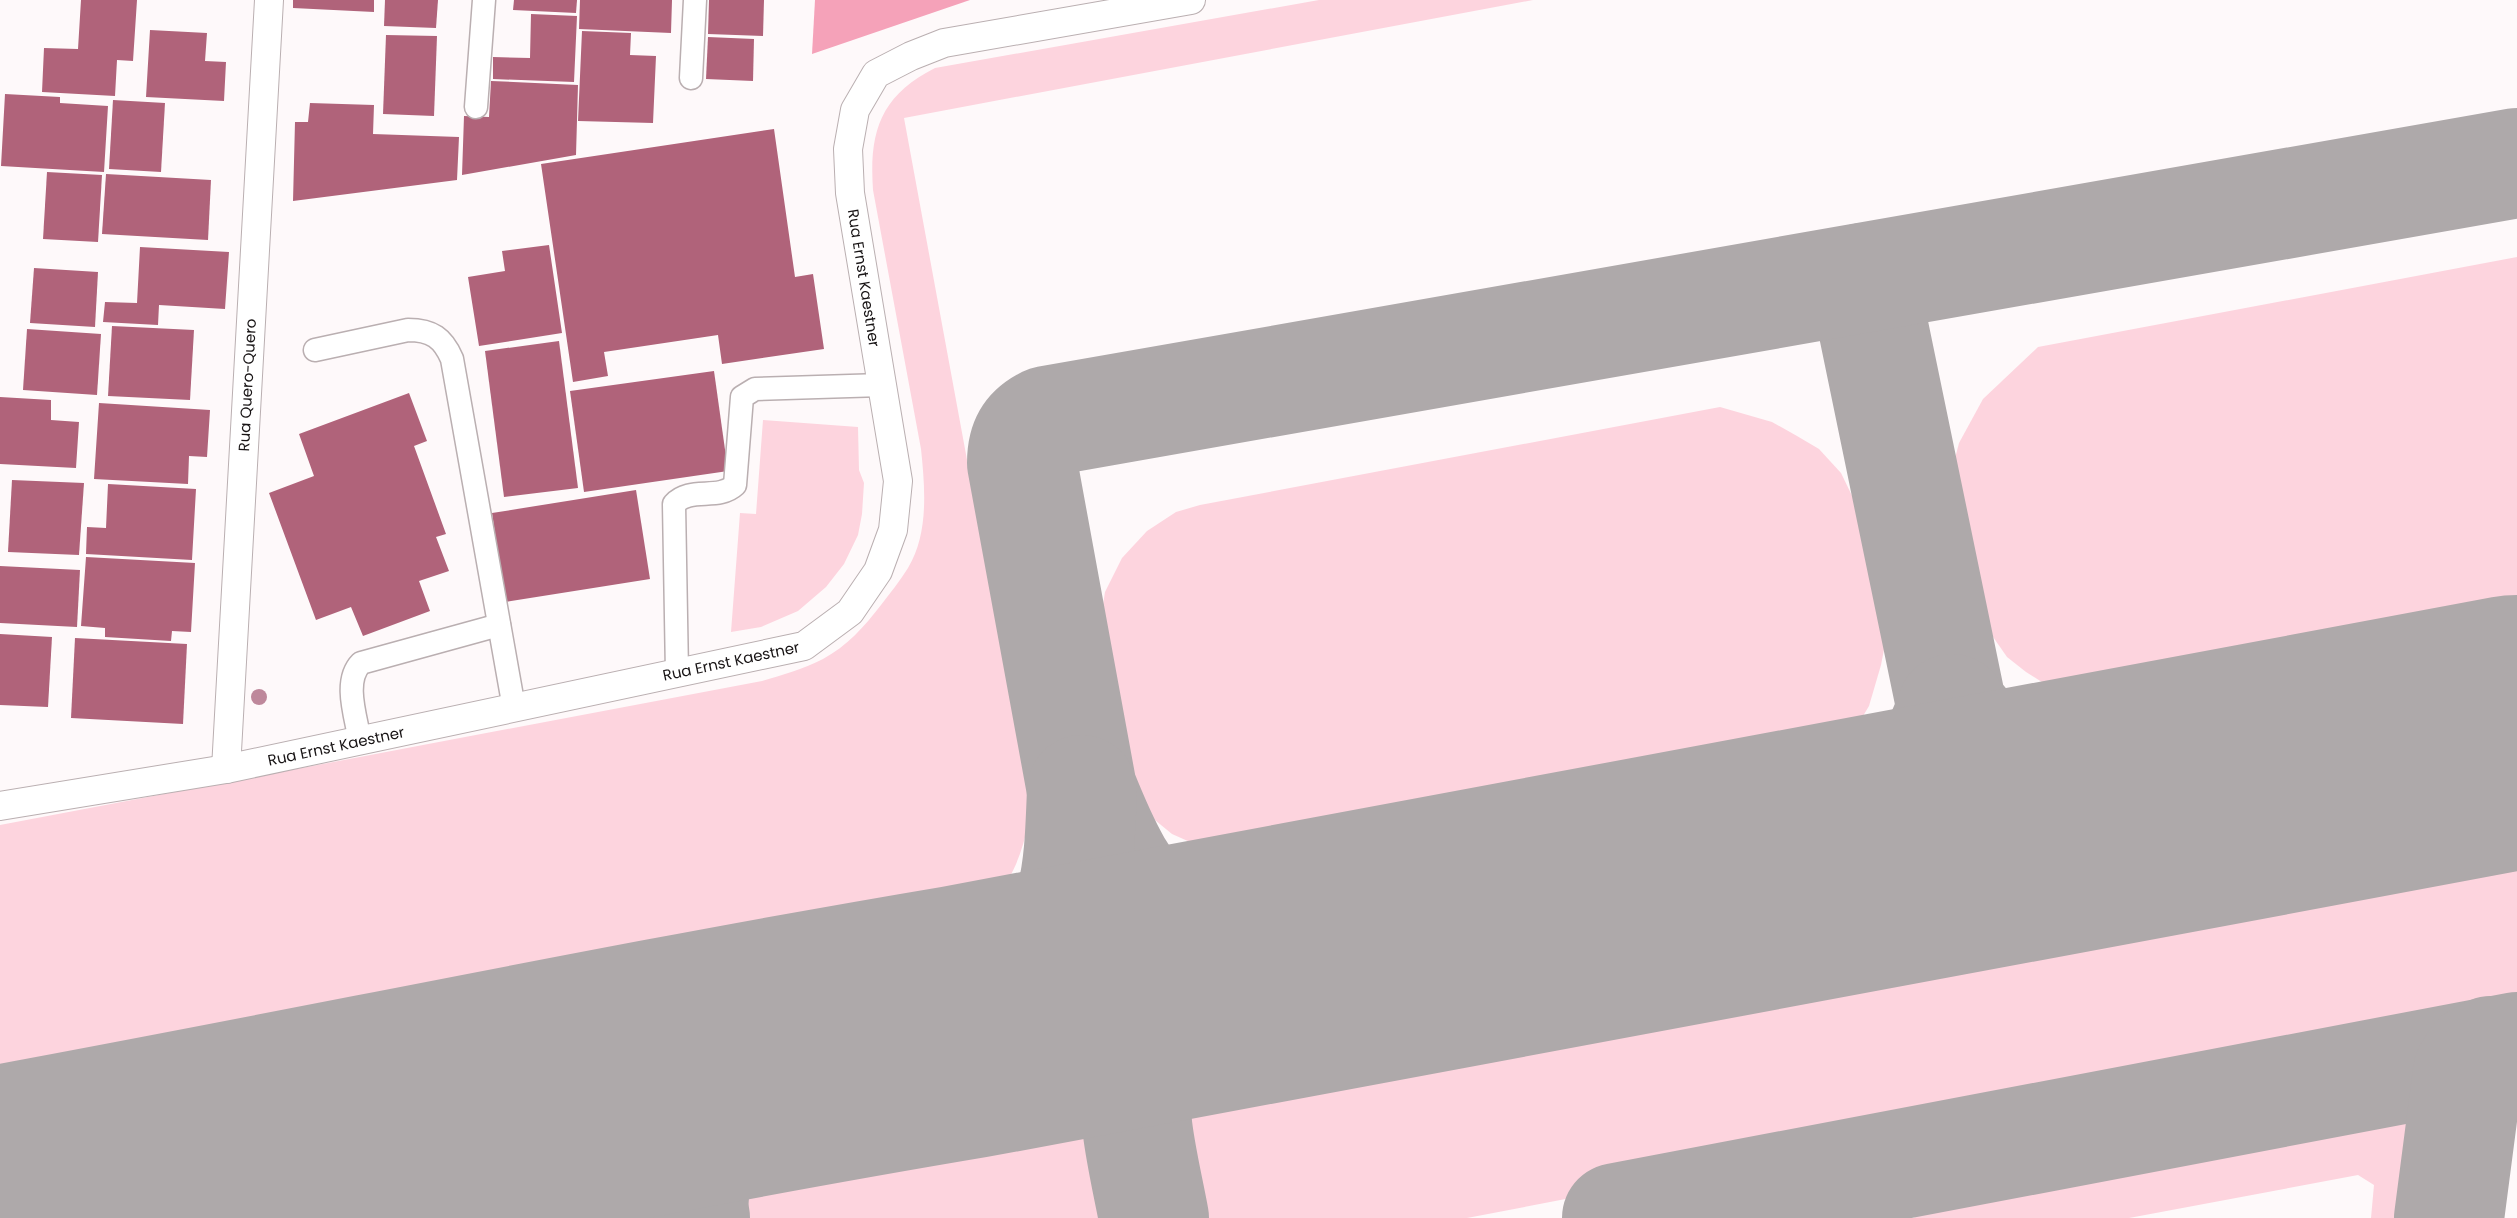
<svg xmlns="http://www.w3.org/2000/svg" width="2517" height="1218" font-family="Poppins,sans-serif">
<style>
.green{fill:#fdd4de}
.forest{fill:#f5a2b9}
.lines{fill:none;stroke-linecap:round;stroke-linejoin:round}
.taxiway{stroke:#aea9aa;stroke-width:110}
.runway{stroke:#aea9aa;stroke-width:274}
.building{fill:#b0637a}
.service-casing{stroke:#baafb1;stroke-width:25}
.minor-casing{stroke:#baafb1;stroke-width:30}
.service{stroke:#fff;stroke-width:22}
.minor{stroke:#fff;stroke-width:28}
.tree{fill:#be889b}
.labels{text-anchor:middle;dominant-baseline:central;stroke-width:5;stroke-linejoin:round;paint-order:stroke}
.street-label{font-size:15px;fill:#181415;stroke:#fff}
</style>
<rect width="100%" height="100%" fill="#fef9fa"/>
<g class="green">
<path d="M1319,0h214l-629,118 73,396 3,-9 55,281c-5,34 -13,82 -38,108 -20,20 -49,31 -74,43l-923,172v-284l762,-144c20,-6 42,-12 61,-22 24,-13 41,-32 58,-54 9,-12 19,-24 27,-37 21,-35 17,-80 13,-119l-48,-259c-4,-58 7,-94 62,-122z"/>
<path d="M2517,257v383l-394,76 -49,-14 -48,-30 -19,-15 -16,-23 -35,-110 -5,-24 1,-30 7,-27 24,-44 55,-52z"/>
<path d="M1720,407l52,15 25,14 22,13 22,24 16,33 29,133 -5,26 -12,41 -18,30 -30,21 -77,31 -456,81 -80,-19 -36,-16 -22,-18 -15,-31 -12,-32 -24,-123 6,-38 17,-34 25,-27 29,-19 24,-7z"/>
<path d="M763,420l95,7 1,43 5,13 -2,31 -4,21 -14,29 -18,23 -28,24 -37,16 -30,5 9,-119 16,1z"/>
<path d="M2517,822v201l-166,25 -884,170h-274l-7,-14 -19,-94 2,-10 13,-25z"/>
<path d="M1064,1094c12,5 23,9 33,20 18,20 29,78 25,104h-388l-3,-16 2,-5 14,-33 8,-7z"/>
<path d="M2431,1098l9,4 2,7 -14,109h-57l3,-33 -16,-10 -229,43h-215l11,-15 20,-17 419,-79z"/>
<path d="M603,1180l24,13 20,25h-224z"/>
</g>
<path class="forest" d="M815,0h155l-158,54z"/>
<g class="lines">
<g class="taxiway">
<path d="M1863,278l89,431c9,11 18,23 28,33 35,36 96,54 144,63"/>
<path d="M1811,863c74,-33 113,-78 141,-154"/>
<path d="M1287,961c-27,0 -57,2 -83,-8 -12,-4 -24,-15 -34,-23 -46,-40 -66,-85 -88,-140l-60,-327c0,-21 7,-33 25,-42l1470,-258"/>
<path d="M964,1022c19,-14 40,-28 58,-43 58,-51 57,-119 60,-189"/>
<path d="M531,1100c20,0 42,-3 62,2 50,13 92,66 102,116"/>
<path d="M279,1152l12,66"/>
<path d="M693,1208c2,-20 2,-41 6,-61 6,-35 30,-71 64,-85 15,-6 32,-10 48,-14"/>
<path d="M1154,1218c-17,-91 -51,-189 59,-237 23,-10 50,-13 74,-20"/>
<path d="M1617,1218l900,-171"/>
<path d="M2449,1218l19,-146 8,-13 15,-8"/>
</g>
<path class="runway" d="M0,1203c322,-59 642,-127 964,-181l1553,-290"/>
</g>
<g class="building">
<path d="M81,0h56l-4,61 -16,-1 -2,36 -73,-4 2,-44 34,1z"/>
<path d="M293,0h81v12l-81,-4z"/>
<path d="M385,0h53l-2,28 -52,-2z"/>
<path d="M514,0h63l-1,13 -63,-3z"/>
<path d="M580,0h92l-1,33 -92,-4z"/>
<path d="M709,0h55l-1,36 -55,-2z"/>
<path d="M531,14l46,2 -3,66 -81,-3v-22l37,1z"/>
<path d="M150,30l57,3 -2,28 21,1 -2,39 -78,-4z"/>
<path d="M582,31l49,2 -1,22 26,1 -3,67 -75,-2z"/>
<path d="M386,35l51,1 -3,80 -51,-2z"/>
<path d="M708,37l46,2 -1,42 -47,-2z"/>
<path d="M491,81l87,4 -2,70 -114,20 2,-59 25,1z"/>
<path d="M5,94l55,3v6l48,3 -4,66 -103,-6z"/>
<path d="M113,100l52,3 -4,69 -52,-3z"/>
<path d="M310,103l64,2 -1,29 86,3 -2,43 -164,21 2,-79h13z"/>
<path d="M774,129l21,148 18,-3 11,75 -102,15 -4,-29 -114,17 4,24 -35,6 -32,-218z"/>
<path d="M47,172l55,3 -4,67 -55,-3z"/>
<path d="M106,174l105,6 -3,60 -106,-6z"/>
<path d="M549,245l13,88 -83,13 -11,-69 37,-6 -3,-20z"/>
<path d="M140,247l89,5 -4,57 -66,-4 -1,20 -55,-3 2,-20 32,1z"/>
<path d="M34,268l64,4 -3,55 -65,-4z"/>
<path d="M112,326l82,4 -4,70 -82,-4z"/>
<path d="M27,329l74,5 -4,61 -74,-5z"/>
<path d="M559,341l19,147 -74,9 -19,-146z"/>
<path d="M714,371l14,100 -144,21 -14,-101z"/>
<path d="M409,393l18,48 -13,5 32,88 -10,3 13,34 -30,10 11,30 -67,25 -12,-29 -35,13 -47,-127 45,-17 -15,-42z"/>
<path d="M0,397l51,3v20l28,2 -3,46 -76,-4z"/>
<path d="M99,403l111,7 -3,47 -18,-1 -1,28 -94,-5z"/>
<path d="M12,480l72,3 -5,72 -71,-3z"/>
<path d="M108,484l88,5 -4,71 -106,-6 1,-27 19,1z"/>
<path d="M636,490l14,89 -145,23 -13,-89z"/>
<path d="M86,557l109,6 -4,69 -19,-1 -1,10 -66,-4v-9l-24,-2z"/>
<path d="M0,566l80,4 -3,57 -77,-4z"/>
<path d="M0,634l52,3 -4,70 -48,-2z"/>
<path d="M75,638l112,6 -4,80 -112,-6z"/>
</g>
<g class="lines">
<g class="service-casing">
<g id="service">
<path d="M691,78l4,-78"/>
<path d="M476,107l8,-107"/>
<path d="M315,350l93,-20c24,0 35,8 44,29l62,349"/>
<path d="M677,673l-3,-169c16,-18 44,-3 61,-19l7,-88 13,-8 127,-4"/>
<path d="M360,741c-4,-24 -17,-60 1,-78l138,-38"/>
</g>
</g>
<g class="minor-casing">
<g id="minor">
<path d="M226,769l43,-769"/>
<path d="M0,806l226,-37 578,-123 46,-34 28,-41 15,-41 5,-49 -48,-288 -2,-44 7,-39 21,-36 35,-18 33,-13 247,-43"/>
</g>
</g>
<use href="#service" class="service"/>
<use href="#minor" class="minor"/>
</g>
<circle class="tree" cx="259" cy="697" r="8"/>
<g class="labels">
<g class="street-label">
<text transform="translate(864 278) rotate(81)">Rua Ernst Kaestner</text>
<text transform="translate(247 385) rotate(-87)">Rua Quero-Quero</text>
<text transform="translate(731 661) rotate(-12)">Rua Ernst Kaestner</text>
<text transform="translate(336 746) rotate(-12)">Rua Ernst Kaestner</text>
</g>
</g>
</svg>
